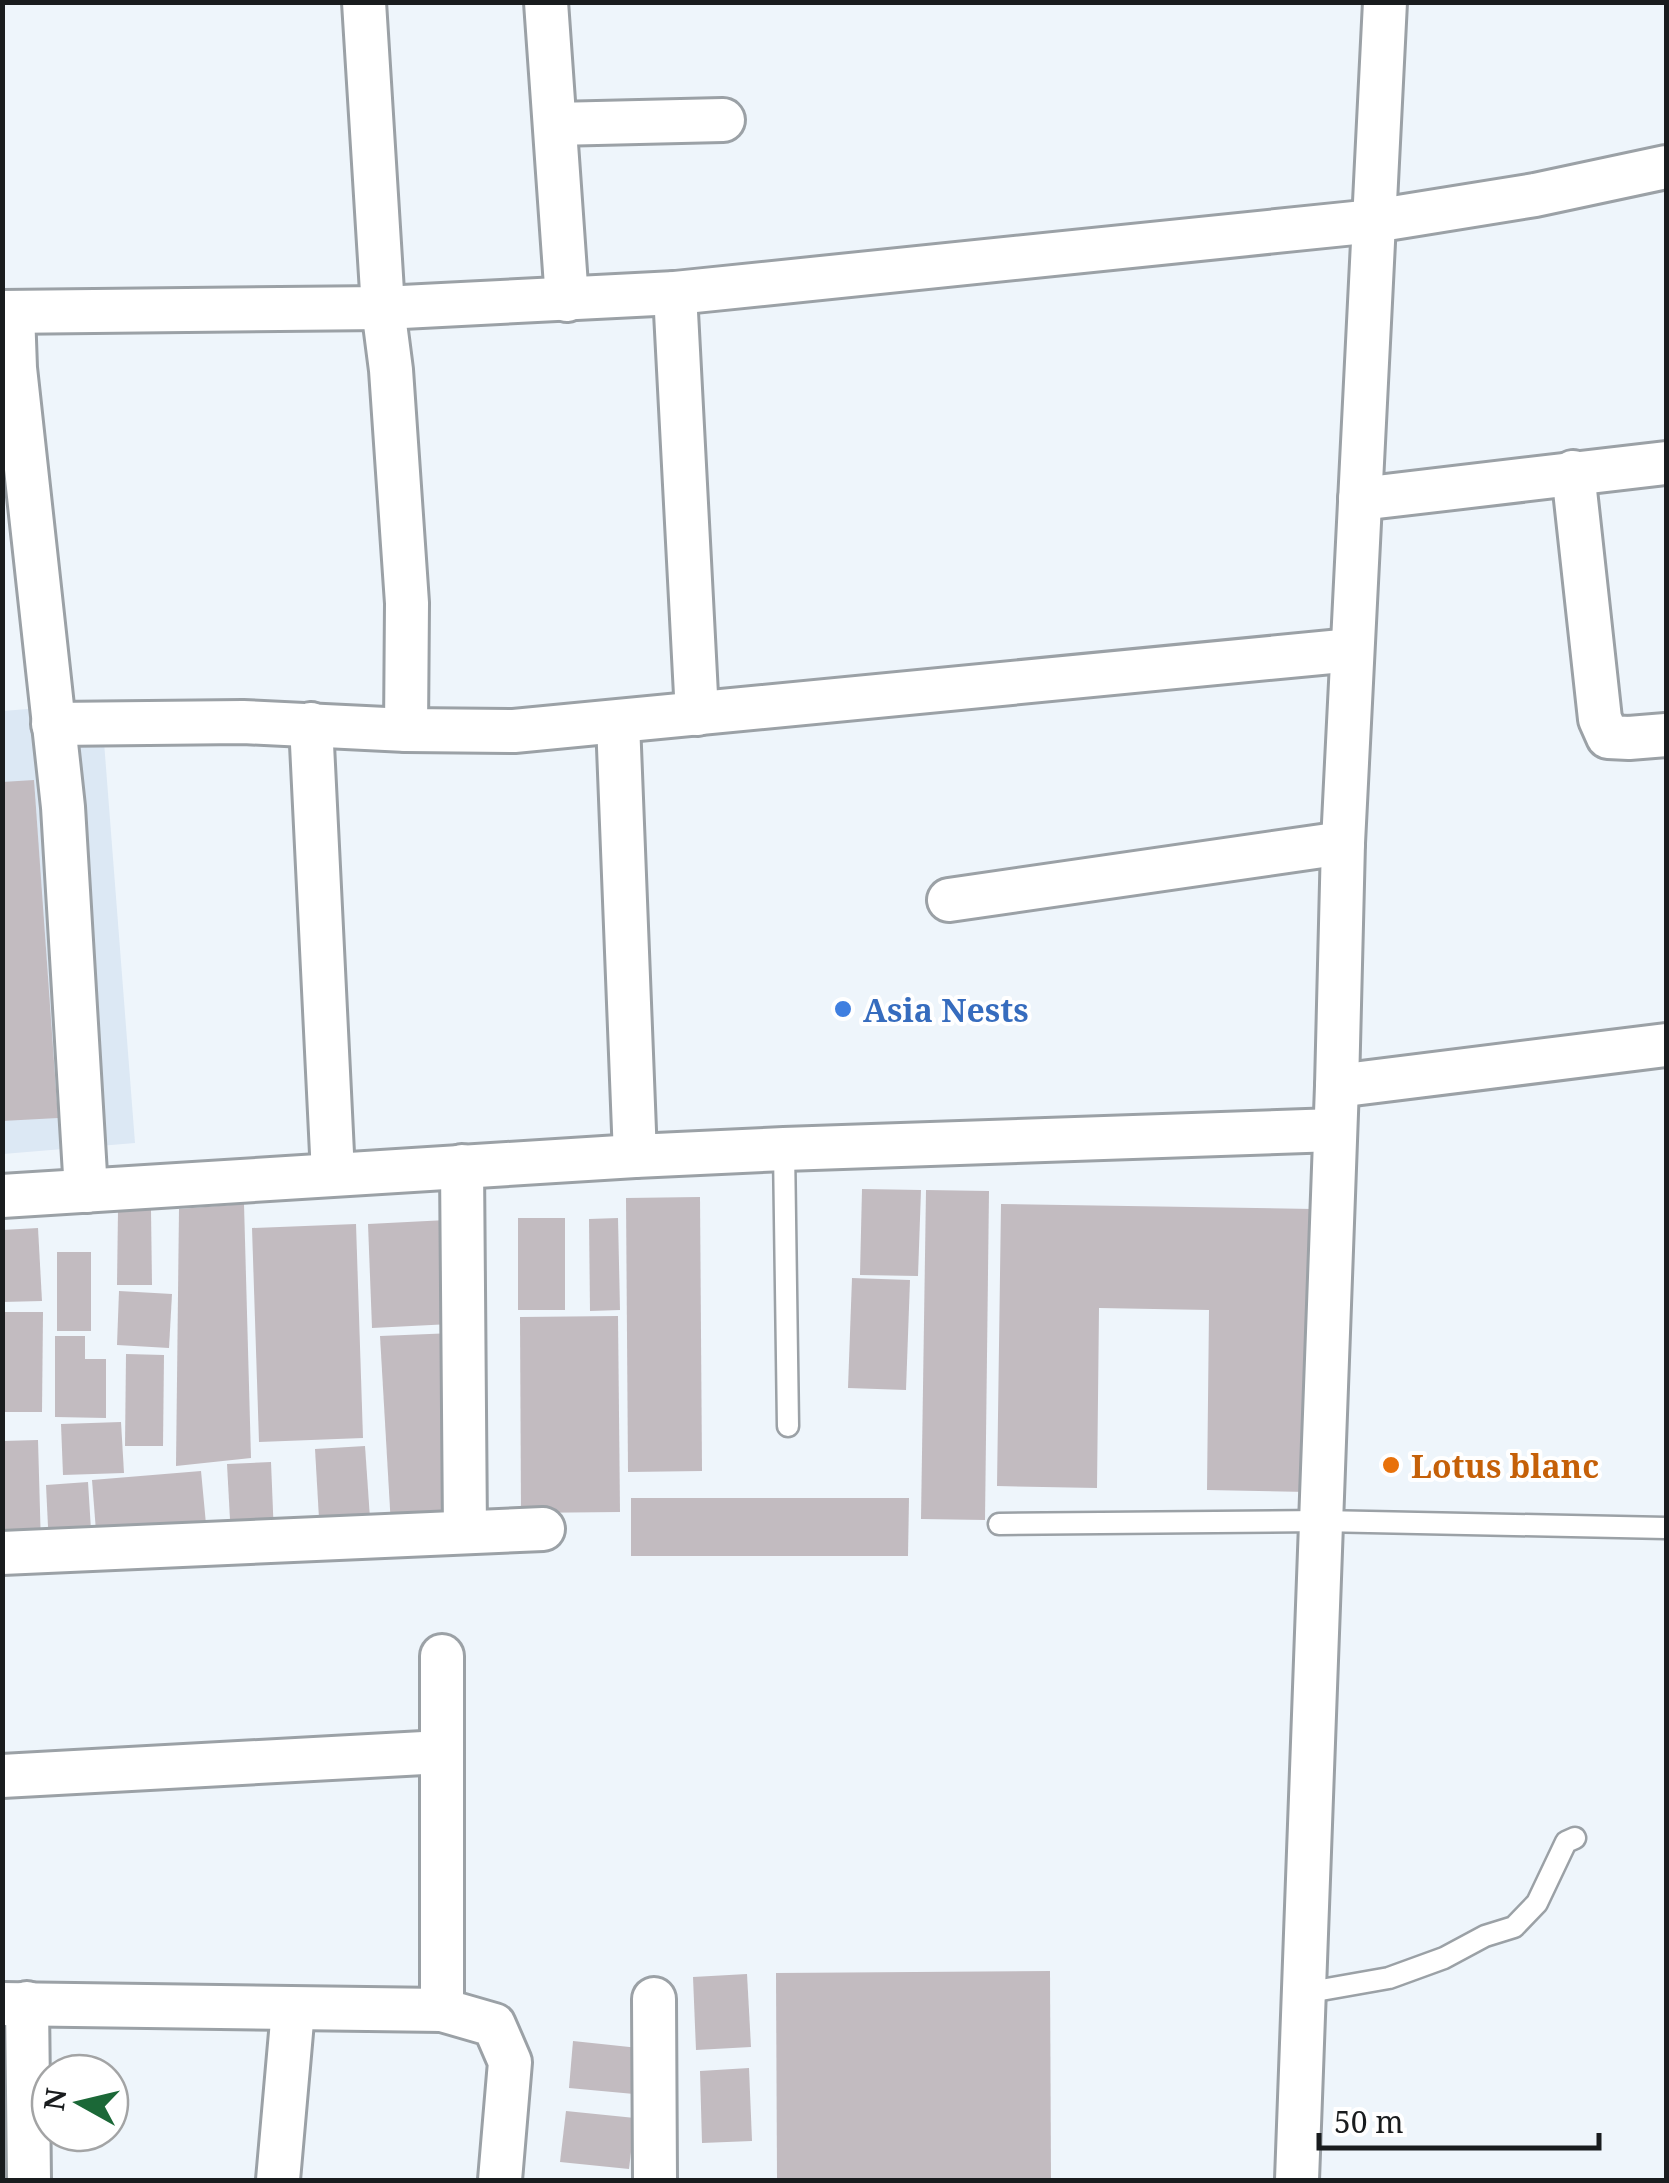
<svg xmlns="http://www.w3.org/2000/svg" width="1669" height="2183" font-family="'Noto Serif',serif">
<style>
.built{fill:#dce8f4}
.building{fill:#c2bbc0}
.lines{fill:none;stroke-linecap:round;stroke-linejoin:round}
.lane-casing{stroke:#9ba1a6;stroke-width:25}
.street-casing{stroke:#9ba1a6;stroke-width:48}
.lane{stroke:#fff;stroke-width:20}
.street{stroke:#fff;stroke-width:42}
.shop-dot{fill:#3f7fe0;stroke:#fff;stroke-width:4}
.food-dot{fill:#e8710a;stroke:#fff;stroke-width:4}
.labels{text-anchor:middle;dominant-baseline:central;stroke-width:8;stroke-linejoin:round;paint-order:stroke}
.shop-label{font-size:32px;font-weight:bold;fill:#366cbe;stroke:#fff;text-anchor:start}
.food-label{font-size:32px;font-weight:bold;fill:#c56008;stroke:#fff;text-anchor:start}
</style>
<rect width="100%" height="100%" fill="#eef5fb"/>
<path class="built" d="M101,703l34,440 -132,11v-443z"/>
<g class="building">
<path d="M34,780l24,338 -56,3v-339z"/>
<path d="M862,1189l59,1 -3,86 -58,-1z"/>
<path d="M926,1190l63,1 -4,329 -64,-1z"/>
<path d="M700,1197l2,274 -74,1 -2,-274z"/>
<path d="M244,1204l7,254 -75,8 3,-257z"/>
<path d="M1001,1204l312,5 -5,283 -101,-2 2,-180 -110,-2 -2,180 -100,-2z"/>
<path d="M118,1210h33l1,75h-35z"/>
<rect x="518" y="1218" width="47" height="92"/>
<path d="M618,1218l2,92 -30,1 -1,-92z"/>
<path d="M447,1220l4,104 -79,4 -4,-104z"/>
<path d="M356,1224l7,214 -104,4 -7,-214z"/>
<path d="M38,1228l4,73 -40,1v-72z"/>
<rect x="57" y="1252" width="34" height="79"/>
<path d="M852,1278l58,2 -4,110 -58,-2z"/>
<path d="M119,1291l53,3 -3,54 -52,-3z"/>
<path d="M2,1312h41l-1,100h-40z"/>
<path d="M618,1316l2,196 -99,1 -1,-196z"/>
<path d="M454,1333l2,191 -65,2 -11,-190z"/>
<path d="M55,1336h30v23h21v59l-51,-1z"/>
<path d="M126,1354l38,1 -1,91h-38z"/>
<path d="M121,1422l3,51 -61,2 -2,-51z"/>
<path d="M38,1440l3,106 -39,1v-106z"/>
<path d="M365,1446l6,87 -51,3 -5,-87z"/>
<path d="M271,1462l3,74 -43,2 -4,-74z"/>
<path d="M201,1471l6,64 -110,9 -5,-64z"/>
<path d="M88,1482l4,64 -43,1 -3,-62z"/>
<path d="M631,1498h278l-1,58h-277z"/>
<path d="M1050,1971l1,209h-274l-1,-207z"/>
<path d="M747,1974l4,73 -55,3 -3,-73z"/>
<path d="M573,2041l66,7 -5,46 -65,-6z"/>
<path d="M749,2068l3,73 -50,2 -2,-72z"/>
<path d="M566,2111l69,7 -6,51 -69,-7z"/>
</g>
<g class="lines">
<g class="lane-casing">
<g id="lane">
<path d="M784,1149l4,277"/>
<path d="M999,1524l322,-3 345,7"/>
<path d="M1304,1993l85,-15 55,-20 41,-22 29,-9 23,-24 29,-61 9,-4"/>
</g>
</g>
<g class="street-casing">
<g id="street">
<path d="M364,2l19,306 8,62 16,233 -1,127"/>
<path d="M546,2l21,298"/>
<path d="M555,124l168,-4"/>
<path d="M675,293l22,421"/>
<path d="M2,312l381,-4 292,-15 699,-72 161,-26 131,-28"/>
<path d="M13,312l2,56 48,439 23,384"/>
<path d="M1573,472l27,247 8,18 21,1 37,-3"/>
<path d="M1360,499l306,-36"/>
<path d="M618,722l17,434"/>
<path d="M53,724l190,-2 163,8 108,1 838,-81"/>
<path d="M311,724l22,450"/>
<path d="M949,900l394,-57"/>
<path d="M1337,1086l329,-41"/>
<path d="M462,1166l3,366"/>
<path d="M2,1196l633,-40 149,-7 551,-19"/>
<path d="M2,1553l541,-24"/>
<path d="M442,1656v354"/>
<path d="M2,1776l440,-24"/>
<path d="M654,1999l1,181"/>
<path d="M27,2003l2,177"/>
<path d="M2,2004l440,6 52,15 16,37 -10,118"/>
<path d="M278,2180l15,-170"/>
<path d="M1297,2180l40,-1094 6,-243 42,-841"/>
</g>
</g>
<use href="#lane" class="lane"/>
<use href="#street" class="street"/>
</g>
<circle class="shop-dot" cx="843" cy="1009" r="10"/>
<circle class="food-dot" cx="1391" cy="1465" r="10"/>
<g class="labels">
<g class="shop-label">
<text x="863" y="1009">Asia Nests</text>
</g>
<g class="food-label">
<text x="1411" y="1465">Lotus blanc</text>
</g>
</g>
<rect width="1669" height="2183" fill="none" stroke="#191c1e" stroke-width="10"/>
<g transform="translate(80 2103) rotate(278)"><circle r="48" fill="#ffffff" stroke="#a3a4a5" stroke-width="2.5"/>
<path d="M0-8L18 38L0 25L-18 38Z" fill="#1b6837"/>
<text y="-15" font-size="28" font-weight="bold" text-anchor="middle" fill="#191c1e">N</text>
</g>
<path d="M1319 2133v15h280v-15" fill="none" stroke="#191c1e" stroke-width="5"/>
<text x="1334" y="2133" font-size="30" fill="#191c1e" stroke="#ffffff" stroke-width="8" paint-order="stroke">50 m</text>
</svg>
